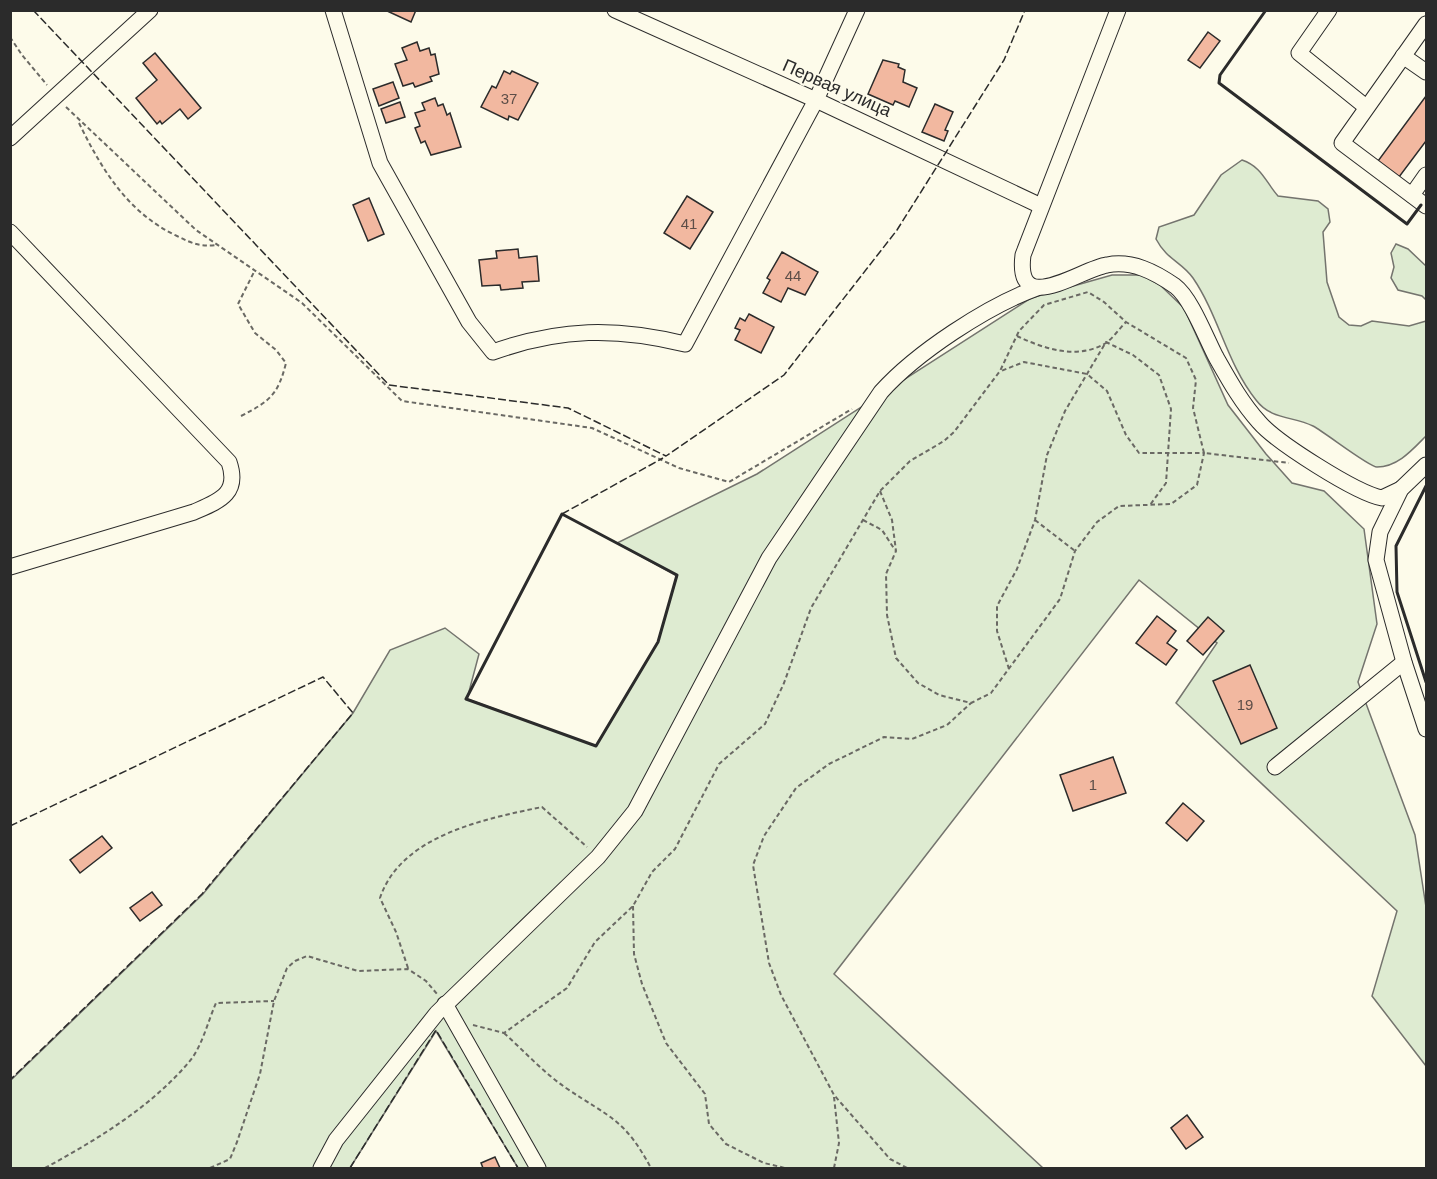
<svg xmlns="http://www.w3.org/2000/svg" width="1437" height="1179" font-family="Arial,sans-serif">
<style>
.green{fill:#deebd1;stroke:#74746e;stroke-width:1.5}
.building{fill:#f2b8a0;stroke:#2b2b2b;stroke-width:1.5}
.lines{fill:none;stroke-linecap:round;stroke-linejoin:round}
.minor-casing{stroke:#2b2b2b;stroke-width:17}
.path{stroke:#6a6964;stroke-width:2;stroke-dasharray:4.5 3;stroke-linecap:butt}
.minor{stroke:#fdfbea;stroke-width:15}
.fence{stroke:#2b2b2b;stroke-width:1.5;stroke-dasharray:8 3;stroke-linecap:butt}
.wall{stroke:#2b2b2b;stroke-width:3}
.labels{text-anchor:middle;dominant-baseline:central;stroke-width:4.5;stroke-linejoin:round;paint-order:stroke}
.number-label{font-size:15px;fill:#5d4e48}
.street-label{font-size:18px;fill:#2b2b2b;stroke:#fdfbea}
</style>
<rect width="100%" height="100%" fill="#fdfbea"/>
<g class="green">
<path d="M1242,160c20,7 23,21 36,36l40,5 10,8 2,13 -7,10 4,50 12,35 10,8 12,1 11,-5 37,5 17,-5v115c-13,13 -28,31 -49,31 -8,0 -51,-34 -64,-41 -20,-10 -42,-6 -57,-26 -29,-36 -37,-84 -63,-122 -11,-16 -26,-18 -37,-39l3,-12 35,-12 27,-40z"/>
<path d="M1396,244l12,5 18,17v34l-4,-4 -24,-6 -7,-12 3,-11 -3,-14z"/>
<path d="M1112,275h30l18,10 24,23 44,97 38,49 26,29 32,8 40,38 13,95 -19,58 57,153 11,72v159l-54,-70 25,-85 -221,-208 41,-60 -78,-63 -305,394 209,194h-525l-82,-137 -86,137h-339v-88l192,-186 150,-181 37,-63 55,-22 34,26 -12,45 129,47 62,-104 19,-66 -60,-33 140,-69 274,-176z"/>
</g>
<g class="building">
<path d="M385,10h31l-5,12z"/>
<path d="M1208,32l12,9 -20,27 -12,-8z"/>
<path d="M417,42l3,9 9,-3 2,7 4,-1 4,20 -9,3 2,4 -17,6 -2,-4 -10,3 -8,-22 12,-4 -5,-12z"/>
<path d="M155,53l46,55 -13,11 -8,-10 -18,15 -2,-3 -3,3 -21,-26 21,-18 -14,-17z"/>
<path d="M883,60l16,4 -1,3 7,3 -2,12 14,6 -8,19 -14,-6 -2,4 -25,-11z"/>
<path d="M504,71l6,3 2,-3 26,12 -20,37 -9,-4 -1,4 -27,-13 11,-21 4,2z"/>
<path d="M393,82l6,16 -20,8 -6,-17z"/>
<path d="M1426,96v45l-27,36 -21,-16z"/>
<path d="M435,98l3,8 5,-2 4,11 3,-2 11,34 -30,8 -6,-14 -4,2 -6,-15 5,-2 -5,-13 10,-3 -3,-7z"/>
<path d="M400,102l5,15 -19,6 -5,-14z"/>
<path d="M935,104l18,8 -8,18 3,1 -4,10 -22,-9z"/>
<path d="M687,196l26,16 -23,37 -26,-16z"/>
<path d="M369,198l15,36 -16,7 -15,-36z"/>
<path d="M518,249l1,9 18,-2 2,25 -17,1 1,6 -22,2 -1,-5 -18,1 -3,-26 18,-2 -1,-7z"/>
<path d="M782,252l36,20 -13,23 -17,-7 -7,14 -18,-9 7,-13 -3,-2z"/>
<path d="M749,314l25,13 -13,26 -26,-13 5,-10 -5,-2 5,-10 5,3z"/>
<path d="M1157,616l19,15 -9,12 10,7 -11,15 -30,-22z"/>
<path d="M1208,617l16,14 -21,24 -16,-14z"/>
<path d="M1250,665l27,63 -36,16 -28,-63z"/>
<path d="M1113,757l13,36 -53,18 -13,-36z"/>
<path d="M1183,803l21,18 -17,20 -21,-18z"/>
<path d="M102,836l10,12 -32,25 -10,-13z"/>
<path d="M152,892l10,13 -22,16 -10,-13z"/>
<path d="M1187,1115l16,22 -17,12 -15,-21z"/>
<path d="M495,1157l5,11h-17l-2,-5z"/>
</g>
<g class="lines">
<g class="minor-casing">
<g id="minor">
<path d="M333,10l47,153 89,159 24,30c67,-24 123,-25 192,-8l131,-244 41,-90"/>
<path d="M615,10l201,90 225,106"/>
<path d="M1118,10l-95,245c-8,64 57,14 84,10 25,-5 48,7 68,21 16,12 31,52 41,71 13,23 25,45 43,65 17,20 97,71 123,76l19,-9"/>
<path d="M1329,10l-30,43 67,54"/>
<path d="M1426,24l-84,119 84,63"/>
<path d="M1403,56l23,16"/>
<path d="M10,138l140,-128"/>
<path d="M1412,195l14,-20"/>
<path d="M10,232l219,230c11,32 -10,39 -35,50l-184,55"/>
<path d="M1426,465l-25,24 -21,43 -4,28 28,102 22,67"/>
<path d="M1275,767l129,-105"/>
<path d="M445,1004l93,164"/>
<path d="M321,1168l15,-28 101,-127 161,-156 37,-46 134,-253 112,-166c35,-39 106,-86 156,-104"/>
</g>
</g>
<g class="path">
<path d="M10,37l12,18 25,30"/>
<path d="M66,107l130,123 106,73 100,98 190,27 87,40 50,14 123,-73"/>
<path d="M79,123c23,47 49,90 98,113 14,7 23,11 39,9"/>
<path d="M1017,336c27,13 61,24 89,7 7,-5 14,-15 20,-21"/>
<path d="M241,416c29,-15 37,-21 45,-53l-10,-13 -21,-17 -17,-29 16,-32"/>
<path d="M880,491l12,29 4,31 -10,23 1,41 9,43 22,25 21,12 32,8 20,-10 69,-94 15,-48 22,-29 22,-16 52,-2 26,-19 7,-32h-65l-13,-18 -19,-44 -20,-17 -63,-12 -23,9"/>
<path d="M863,520l19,10 13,20"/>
<path d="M1035,520l40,31"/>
<path d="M1009,669l-12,-38v-25l20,-37 18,-49 12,-65 18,-44 41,-69 27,13 26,20 12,34 -5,74 -16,22"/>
<path d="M633,906l1,48 8,30 24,59 39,51 4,30 17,20 38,19 21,5"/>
<path d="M408,968l-12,-36 -16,-34c21,-63 105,-79 162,-91l45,40"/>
<path d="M473,1025l31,8 63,-45 28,-46 38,-36 19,-34 23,-23 44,-85 46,-40 19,-41 27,-75 69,-117 30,-30 34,-20 10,-9 46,-61 19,-40 25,-26 44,-13 16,10 22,20 60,36 10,22 -3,28 11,45 85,10"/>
<path d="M504,1033c20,18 40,40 62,55 44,30 58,30 85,80"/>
<path d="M834,1097l5,46 -5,25"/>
<path d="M45,1168c51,-28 105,-60 144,-106 13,-15 19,-41 27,-59l58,-2"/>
<path d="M210,1168l20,-9 7,-17 23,-68 14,-73 13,-33 8,-7 12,-5 51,15 50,-2 18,12 11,13"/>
<path d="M907,1168l-17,-9 -56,-64 -53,-100 -12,-32 -16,-98 11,-29 32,-48 33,-24 55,-27 28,2 35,-14 24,-22"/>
</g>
<use href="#minor" class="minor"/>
<g class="fence">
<path d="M33,10l356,375 179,23 98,48 118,-81 113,-145 107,-170 21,-50"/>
<path d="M562,514l101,-56"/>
<path d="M10,826l313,-149 30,36 -151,181 -192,186"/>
<path d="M350,1168l86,-138 82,138"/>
</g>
<g class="wall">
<path d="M1266,10l-46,65 -1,8 188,141 14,-19"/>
<path d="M1426,486l-30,60 1,46 29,90"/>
<path d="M562,514l115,61 -19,67 -62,104 -130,-47z"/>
</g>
</g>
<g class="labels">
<g class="number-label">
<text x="509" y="98">37</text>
<text x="689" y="223">41</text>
<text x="793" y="275">44</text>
<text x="1245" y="704">19</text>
<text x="1093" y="784">1</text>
</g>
<g class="street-label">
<text transform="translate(837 88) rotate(24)">Первая улица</text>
</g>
</g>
<rect width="1437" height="1179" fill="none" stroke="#2b2b2b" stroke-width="24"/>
</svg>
